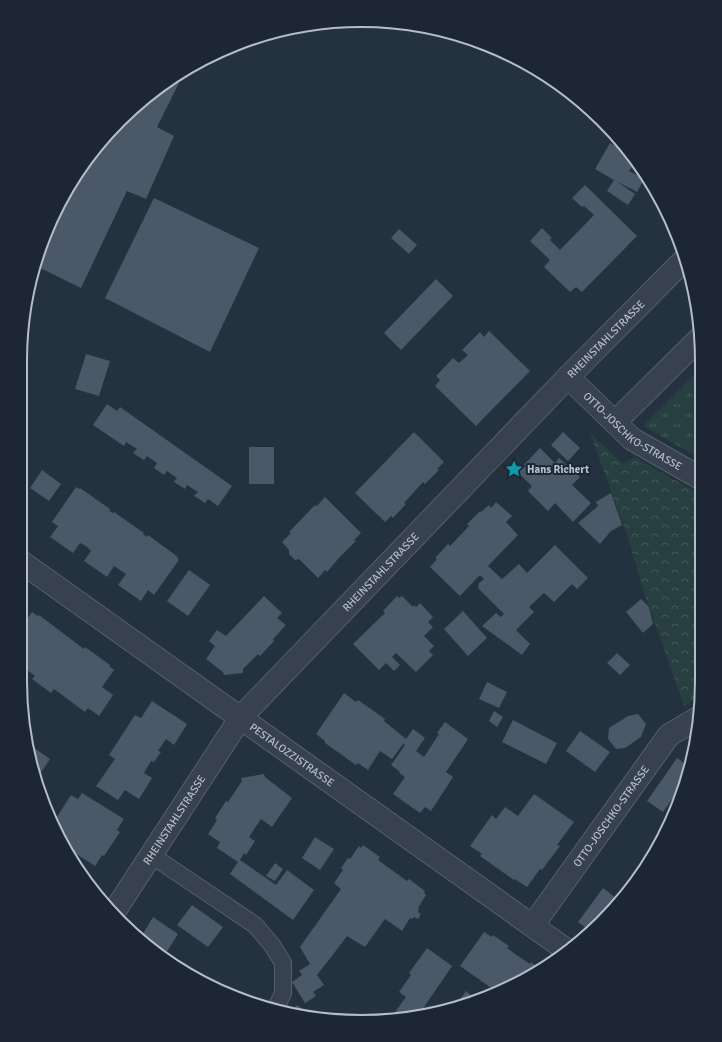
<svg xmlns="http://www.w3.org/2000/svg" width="722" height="1042" font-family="Signika,sans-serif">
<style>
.grass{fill:url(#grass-tufts)}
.forest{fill:url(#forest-crowns)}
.building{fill:#4a5867}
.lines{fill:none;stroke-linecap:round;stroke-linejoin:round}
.service-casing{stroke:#56606c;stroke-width:18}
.minor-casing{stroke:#56606c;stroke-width:24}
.service{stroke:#38424e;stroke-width:16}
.minor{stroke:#38424e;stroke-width:22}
.labels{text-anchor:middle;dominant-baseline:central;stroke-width:4;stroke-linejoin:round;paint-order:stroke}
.street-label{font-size:11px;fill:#b4bdc9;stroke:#1d2733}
.poi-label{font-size:11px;font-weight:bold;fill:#b4bdc9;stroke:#1d2733;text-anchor:start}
.rim{fill:none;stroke:#b4bdc9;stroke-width:2}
</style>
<defs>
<pattern id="grass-tufts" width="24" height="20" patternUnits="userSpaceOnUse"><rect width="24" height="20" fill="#273f40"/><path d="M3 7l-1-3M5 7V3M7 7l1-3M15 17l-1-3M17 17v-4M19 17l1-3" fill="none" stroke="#44595a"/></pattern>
<pattern id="forest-crowns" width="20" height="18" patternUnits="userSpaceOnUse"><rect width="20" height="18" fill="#273f40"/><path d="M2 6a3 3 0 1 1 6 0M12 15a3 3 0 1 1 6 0" fill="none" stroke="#44595a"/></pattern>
</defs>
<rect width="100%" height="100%" fill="#24313e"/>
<path class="grass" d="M702,367v90l-1,2 -58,-33z"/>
<path class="forest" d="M590,433l33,31 11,-7 68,38v186l-2,16 -16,9 -41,-117 -15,-51z"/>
<g class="building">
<path d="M533,68l23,14 -2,4 -23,-15z"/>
<path d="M173,77l7,4 -23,46 17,9 -28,63 -19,-8 -46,97 -45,-22 19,-56 65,-90 18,-15 6,3 6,-13z"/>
<path d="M610,143l13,7v-1l11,15 -5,7 15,8 -7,13 -21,-11 19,13 -7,11 -21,-14 7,-11 -19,-11z"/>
<path d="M585,185l52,51 -55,56 -6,-5 -6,5 -26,-25 6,-7 -20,-19 12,-13 10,10 -2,2 10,10 34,-35 -10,-9 -2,1 -10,-9z"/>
<path d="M154,198l105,50 -49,104 -105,-54z"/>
<path d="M399,229l18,16 -8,9 -18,-16z"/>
<path d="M436,279l17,17 -52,54 -17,-17z"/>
<path d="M489,331l41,40 -54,55 -41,-40 5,-6 -4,-4 17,-18 6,5 9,-8 -6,-5 18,-18 4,5z"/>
<path d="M86,354l24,7 -11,35 -24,-7z"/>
<path d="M107,404l10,7 3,-4 112,79 -14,20 -10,-7 -3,4 -11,-7 4,-4 -11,-7 -2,4 -11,-7 3,-4 -10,-7 -3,4 -10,-7 3,-5 -10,-7 -3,4 -11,-7 4,-4 -11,-7 -2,4 -31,-21z"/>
<path d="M414,432l30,30 -7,7 2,1 -14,14 -2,-2 -19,21 2,1 -13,14 -2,-2 -6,6 -30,-29z"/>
<path d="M563,432l17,16 -12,13 -17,-16z"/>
<rect x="249" y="447" width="25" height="37"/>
<path d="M540,448l15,15 4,-5 21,19 -8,8 19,18 -18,19 -18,-19 -7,8 -20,-20 4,-5 -15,-14z"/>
<path d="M42,470l19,14 -12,17 -19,-13z"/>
<path d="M76,487l3,2 1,-1 30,21 -1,1 2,2 2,1 1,-1 30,21 -1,1 4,3 1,-2 30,22 -1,1 2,2 -25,35 -6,-5 -7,11 -23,-16 8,-11 -12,-8 -7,11 -23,-16 7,-10 -5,-5 -6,-3 -7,10 -23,-16 8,-11 -6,-4z"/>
<path d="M611,493l11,32 -11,6 -11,13 -22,-21 20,-17 -2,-4z"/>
<path d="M325,497l36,36 -7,7 2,1 -18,18 -11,13 -2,-2 -7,8 -19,-19 -4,1 -6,-6v-4l-7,-8 9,-9 -2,-1 26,-27 2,1z"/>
<path d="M496,502l16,14 -6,6 12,13 -30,31 14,13 17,-15 8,9 28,-28 33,33 -11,11 -5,-5 -18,18 -10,-9 -15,14 5,5 -18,18 14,14 -8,11 -40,-29 14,-13 5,4 3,-3 -26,-26 1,-5 5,-4 -4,-4 -20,21 -30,-29 7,-8 -2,-1 13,-14 2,2 19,-20 -2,-2 13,-13 1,1 8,-7 2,3z"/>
<path d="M189,570l21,15 -22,31 -21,-15z"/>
<path d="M264,596l18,17 -5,5 9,7 -13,14 1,2 -13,14 -1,1 -2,-2 -15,15v4l-19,2 -1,-3 -17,-13 9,-13 -6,-5 8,-11 9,6z"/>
<path d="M397,596l2,2 3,-2 11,11 1,-2 2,2 4,-4 13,14 -5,5 5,5 -9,9 10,10 -5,5 4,4 -17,17 -20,-19 -4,4 8,8 -6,6 -8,-8 -7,7 -26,-26 32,-31 -2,-2z"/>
<path d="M641,599l8,8 4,17 -10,9 -17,-21z"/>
<path d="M463,611l24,27 -19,18 -24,-27z"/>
<path d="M32,612l6,4 1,-1 45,34 1,-2 25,18 -1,1 5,4 -12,17 11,8 -14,21 -11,-8 -3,4 -31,-23 -3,4 -19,-14 3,-3 -15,-11v-36z"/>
<path d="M617,653l13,12 -10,10 -13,-12z"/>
<path d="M487,682l20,10 -8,16 -20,-9z"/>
<path d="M344,693l12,9 2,-2 27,19 -1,2 22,18 7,-10 12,9 -9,13 8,6 15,-23 -2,-1 8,-11 23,17 -22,33 7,5 -22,34 -6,-4 -5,6 -27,-19 12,-17 -6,-4 1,-1 -9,-7 14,-20 -2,-1 -11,15 -12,-8 -12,19 -10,-7 -2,2 -31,-22v-2l-9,-7z"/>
<path d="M152,701l35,23 -13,21 -8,-6 -8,12 3,1 -7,10 -3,-1 -7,12 8,5 -13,21 -14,-9 -7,10 -22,-14 19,-27 -6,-4 26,-40 6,3z"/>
<path d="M494,711l9,6 -6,10 -8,-6z"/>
<path d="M638,714l8,10 -5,13 -16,11 -9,1 -8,-10 1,-11 19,-12z"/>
<path d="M513,720l44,23 -11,21 -44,-22z"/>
<path d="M580,731l30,21 -15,20 -29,-21z"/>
<path d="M30,745l20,14 -14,21 -4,-11 -3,-22z"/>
<path d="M677,758l13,9 -5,14 -22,31 -16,-11z"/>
<path d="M264,774l1,3 27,21 -20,29 -11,-8 -12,18 6,4 -9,14 -2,-2 -4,7 36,25 11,-15 27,20 -21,30 -63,-46 8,-12 -21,-14 3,-6 -12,-8 9,-14 -2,-2 11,-17 2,1 14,-21 -1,-3z"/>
<path d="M82,793l42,26 -7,11 3,2 -16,24 -2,-1 -7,11 -28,-18 -12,-28 16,-25 7,4z"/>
<path d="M534,794l40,28 -17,23 3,1 -18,24 -2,-1 -13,18 -12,-8 -1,1 -34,-24 2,-2 -12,-8 22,-31 4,4 9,-12 13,9z"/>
<path d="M315,837l19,12 -14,21 -18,-12z"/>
<path d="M363,845l17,12 -2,3 29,21 2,-2 16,12 -1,2 2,2 -8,13 1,1 -1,3 3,2 -3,5 -4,-2 -2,2 -2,-1 -8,13 -17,-12 -20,28 -18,-11 -12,16 -18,23 7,10 -11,7 3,4 -11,7 -13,-21 10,-7 -3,-4 11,-7 -10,-17 41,-58 -7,-6 9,-13 -2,-2 7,-10 2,1 9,-13 2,2z"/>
<path d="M653,846l4,2 -13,23 -42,51 -12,9 -12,-9 25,-34 13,10z"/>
<path d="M275,863l8,6 -8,12 -9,-5z"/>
<path d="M192,905l31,22 -15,20 -31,-22z"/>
<path d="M153,917l25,17 -12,19 -2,-1 10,8 -1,1 -34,-22 1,-2 13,9 -12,-9z"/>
<path d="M484,932l8,5 1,-2 16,11 -2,2 11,8 12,8 1,-2 8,6 -27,19 -15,5 -37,-26z"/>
<path d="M427,948l25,18 -34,50 -23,1 -2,-2 13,-18 -7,-5 12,-17 -2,-2z"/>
<path d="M466,991l10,8 -21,7z"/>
<path d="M297,1005l20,14 -25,-7z"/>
</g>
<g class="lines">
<g class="service-casing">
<path id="service" d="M151,855l104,70 17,20 11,18v30l-7,15"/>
</g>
<g class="minor-casing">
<g id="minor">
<path id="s1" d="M568,377l64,62 70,40"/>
<path d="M615,422l85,-84"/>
<path id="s2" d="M20,561l545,388"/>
<path id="s3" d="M114,912l127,-195 327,-340 116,-117"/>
<path id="s4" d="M533,925l136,-190 29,-17"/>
</g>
</g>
<use href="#service" class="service"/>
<use href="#minor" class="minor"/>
</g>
<defs>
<g id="sight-bare" transform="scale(1.38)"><path d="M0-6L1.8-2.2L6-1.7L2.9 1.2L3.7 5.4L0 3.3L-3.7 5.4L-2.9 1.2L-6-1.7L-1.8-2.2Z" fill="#0f9aa8" stroke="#1d2733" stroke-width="2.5" paint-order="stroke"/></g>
</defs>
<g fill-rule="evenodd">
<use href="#sight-bare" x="514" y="469"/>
</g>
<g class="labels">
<g class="street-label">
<text stroke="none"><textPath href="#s3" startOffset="758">RHEINSTAHLSTRASSE</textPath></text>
<text stroke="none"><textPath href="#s1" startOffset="85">OTTO-JOSCHKO-STRASSE</textPath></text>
<text stroke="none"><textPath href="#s3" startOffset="434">RHEINSTAHLSTRASSE</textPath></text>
<text stroke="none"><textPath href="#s2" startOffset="334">PESTALOZZISTRASSE</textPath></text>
<text stroke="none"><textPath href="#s4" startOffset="134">OTTO-JOSCHKO-STRASSE</textPath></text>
<text stroke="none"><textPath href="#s3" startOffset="110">RHEINSTAHLSTRASSE</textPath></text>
</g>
<g class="poi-label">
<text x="527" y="469">Hans Richert</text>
</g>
</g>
<path d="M0 0H722V1042H0ZM361 27H361A334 334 0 0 1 695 361V681A334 334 0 0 1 361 1015H361A334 334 0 0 1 27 681V361A334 334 0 0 1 361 27Z" fill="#1d2733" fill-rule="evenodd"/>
<path class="rim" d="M361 27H361A334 334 0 0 1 695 361V681A334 334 0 0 1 361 1015H361A334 334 0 0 1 27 681V361A334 334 0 0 1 361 27Z"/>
</svg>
